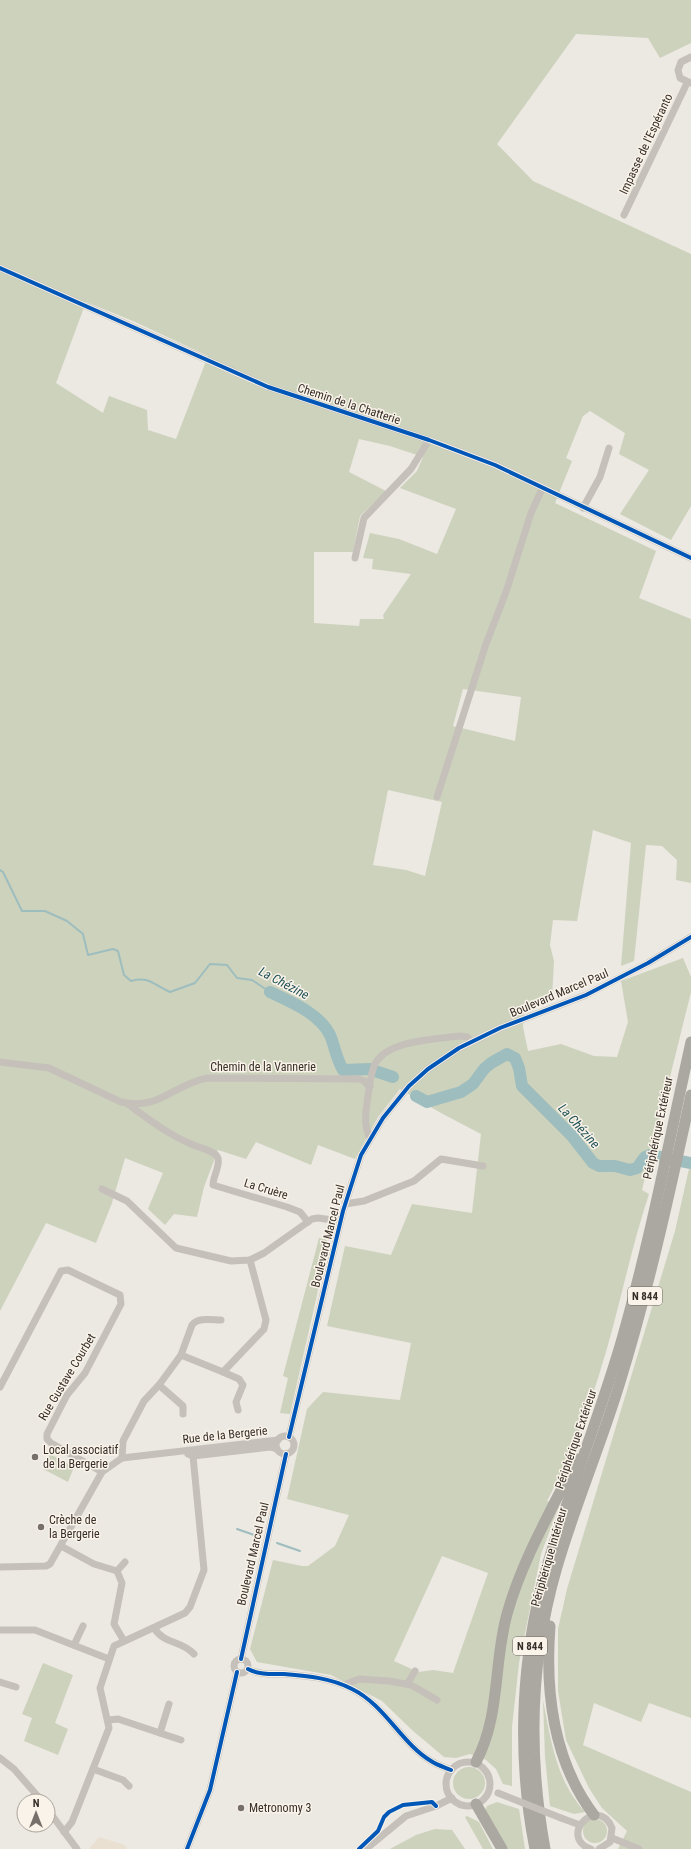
<svg xmlns="http://www.w3.org/2000/svg" width="691" height="1849" font-family="'Roboto Condensed',sans-serif">
<style>
.green{fill:#cdd2bc;fill-rule:evenodd}
.plaza{fill:#eae0d2}
.lines{fill:none;stroke-linecap:round;stroke-linejoin:round}
.stream{stroke:#9ebdbe;stroke-width:2}
.river{stroke:#9ebdbe;stroke-width:12}
.minor{stroke:#c6c0ba;stroke-width:7}
.highway{stroke:#aba7a1;stroke-width:11}
.minor-bridge{stroke:#c6c0ba;stroke-width:7}
.cycleway-casing{stroke:#f9f3e9;stroke-width:6}
.cycleway{stroke:#0057b8;stroke-width:4}
.poi-dot{fill:#766f6a;stroke:#f9f3e9;stroke-width:1.5}
.labels{text-anchor:middle;dominant-baseline:central;stroke-width:3;stroke-linejoin:round;paint-order:stroke}
.shield{fill:#f9f3e9;stroke:#716963;stroke-width:1}
.shield-label{font-size:11px;font-weight:bold;fill:#372e29}
.street-label{font-size:12px;fill:#372e29;stroke:#f9f3e9}
.poi-label{font-size:12px;fill:#372e29;stroke:#f9f3e9;text-anchor:start}
.water-label{font-size:13px;font-style:italic;fill:#1f5157;stroke:#f9f3e9}
</style>
<rect width="100%" height="100%" fill="#ece8e2"/>
<g class="green">
<path d="M0,0h691v43l-31,15 -12,-20 -72,-4 -79,110 36,37 158,73v252l-20,34 -51,-26 29,-44 -30,-16 6,-21 -35,-22 -7,5 -17,42 6,3 -17,42 101,48 -17,47 52,21v264l-15,-3 1,-20 -15,-14 -16,-1 -12,116 -13,5 10,-123 -38,-13 -16,91 -24,-1 -3,25 4,16 -2,36 -28,12 -1,18 5,24 33,-7 33,12 23,1 11,-35 -7,-41 62,-23 8,19v15l-49,198 7,4c-20,60 -31,122 -50,181 -14,44 -31,86 -52,126l12,5 -18,48 -22,109 -7,64v59l-9,-2 -7,-15 -10,-9 -16,-6 -14,4 -12,-1 -32,-27 -30,-29 -51,-26 -74,-13 -7,-13 23,-89 29,6h6l27,-20 14,-31 -62,-16 20,-90 16,-17 77,8 11,-57 -84,-17 18,-80 46,9 21,-51 60,9 9,-79 -40,-21 -41,-24 -22,28 -23,42 -37,-14 -7,20 -55,-23 -10,17 -28,-9 -14,37 -7,30 -23,-3 -9,11 -17,-16 15,-36 -38,-15 -13,45 -16,40 -50,-20 -46,88zM86,302l47,19 75,35 -32,83 -28,-9 -1,-20 -38,-14 -6,17 -47,-30zM359,439l31,7 33,11 -6,14 -17,17 56,21 -19,45 -38,-15 -29,-6 -7,25 10,1 -1,10 39,5 -28,41 1,4h-24l-1,7 -45,-3v-71h39l7,-36 26,-25 -37,-19zM463,689l58,8 -6,44 -62,-15zM388,790l54,12 -17,74 -19,-6 -33,-5zM442,1556l46,17 -35,100 -20,-3 -15,2 -24,-11z"/>
<path d="M691,1160v558l-42,-15 -8,19 -47,-19 -11,42 108,47v57h-73l9,-18 -25,-23 -13,-20 -23,-48 -8,-49v-62l9,-40 108,-358z"/>
<path d="M319,1238l8,2 -10,55 -27,119 -10,-1 8,-35 -5,-2z"/>
<path d="M50,1454l24,13 -6,15 -25,-13z"/>
<path d="M43,1663l30,12 -18,48 13,6 -10,26 -34,-14 8,-23 -10,-4z"/>
<path d="M543,1700c8,41 13,80 42,112l-11,2 -24,-8 -5,-49z"/>
<circle cx="469" cy="1783" r="16"/>
<path d="M497,1802l22,7 6,40h-18l-22,-39 2,-4z"/>
<path d="M467,1816l12,6 14,27h-10l-18,-32z"/>
<circle cx="595" cy="1831" r="12"/>
<path d="M435,1829l17,1 13,19h-75l26,-14z"/>
</g>
<path class="plaza" d="M99,1837l26,8 2,4h-38z"/>
<g class="lines">
<g class="stream">
<path d="M0,870l3,2 19,39h23l22,10 16,13 5,21 25,-6 5,2 6,24 7,6c20,-5 22,4 39,11l25,-9 15,-19 17,1 10,13 15,2 18,12"/>
<path d="M237,1529l20,7"/>
<path d="M277,1543l23,8"/>
</g>
<g class="river">
<path d="M270,992c21,10 49,21 60,43 5,12 6,23 13,35l27,-1"/>
<path d="M375,1071l18,6"/>
<path d="M416,1096l11,6 34,-10 12,-8 11,-15 7,-6 16,-9 8,4 4,10 3,18 50,50 21,27 6,3h16l15,4 7,-2 8,-11 5,-2 41,8"/>
</g>
<g class="minor">
<path d="M691,83l-11,-5 -2,-8 3,-8 10,-5"/>
<path d="M624,215l63,-132"/>
<path d="M0,268l268,119 161,53 66,25 196,93"/>
<path d="M583,508l17,-31 9,-29"/>
<path d="M355,558l9,-40 47,-49 18,-29"/>
<path d="M437,797l49,-153 20,-52 25,-79 11,-24"/>
<path d="M0,1062l49,6 72,34c38,9 51,-17 86,-24l152,1 5,2 6,6"/>
<path d="M129,1105c19,14 40,30 62,39 8,4 24,6 27,14 2,9 -5,18 -5,27l74,22 13,5 8,10"/>
<path d="M370,1138c-7,-14 -4,-27 -2,-42 1,-9 3,-21 6,-30 11,-26 62,-27 86,-30l7,1 4,4"/>
<path d="M102,1189l25,12 49,47 55,13 19,-1 14,-7 48,-34 6,-1 22,3"/>
<path d="M345,1204l19,-3 50,-20 27,-22 42,7"/>
<path d="M181,1355l42,17 41,-43 2,-9 -16,-60"/>
<path d="M223,1372l16,7 4,6 -7,17 2,8"/>
<path d="M159,1385l24,21v8"/>
<path d="M0,1387l61,-116 7,-1 52,25 1,9 -36,69 -18,22 -20,39v5l4,4 51,29"/>
<circle cx="285" cy="1445" r="9"/>
<path d="M289,1437l54,-226 18,-56 22,-37 26,-32 19,-17 31,-21 41,-20 86,-33 62,-32 43,-26"/>
<path d="M188,1454l5,2 77,-9 7,2"/>
<path d="M122,1458l1,-17 21,-40 15,-16 22,-30 11,-30c6,-8 20,-5 29,-5"/>
<path d="M61,1546l33,18 23,7 5,12 -8,41 10,17"/>
<path d="M0,1567l46,-1 4,-2 52,-92 20,-14 156,-18"/>
<path d="M117,1571l8,-9"/>
<path d="M154,1628c11,17 27,12 40,26"/>
<path d="M0,1630h35l74,29"/>
<path d="M74,1645l9,-19"/>
<circle cx="241" cy="1666" r="7"/>
<path d="M241,1659l45,-205"/>
<path d="M248,1669c11,6 24,5 36,5 24,2 47,4 68,15 33,16 49,54 79,72 6,4 13,6 20,9"/>
<path d="M0,1682l16,5"/>
<path d="M407,1684l8,-13"/>
<path d="M344,1685l15,-6 30,2 22,4 26,15"/>
<path d="M109,1720l9,-1 63,21"/>
<path d="M160,1733l9,-29"/>
<path d="M0,1758l14,11 28,32"/>
<circle cx="468" cy="1784" r="22"/>
<path d="M93,1769l30,11 6,6"/>
<path d="M48,1810l29,39"/>
<path d="M561,1818l19,7"/>
<path d="M64,1832l8,-10 37,-94 -9,-40 14,-42 71,-33 5,-6 14,-37 -11,-114"/>
<path d="M612,1838l27,11"/>
<path d="M187,1849l23,-59 27,-118"/>
<path d="M366,1849l40,-33 30,-10 16,-8"/>
<path d="M591,1849c-34,-12 7,-55 21,-21l-2,14 -11,7"/>
</g>
<g class="highway">
<path d="M550,1626c-5,66 3,135 44,189"/>
<path d="M476,1762c25,-48 17,-97 31,-148 15,-54 45,-105 70,-155"/>
<path d="M476,1804l26,45"/>
<path d="M535,1849c-17,-85 -15,-177 6,-261 22,-84 57,-165 81,-249 28,-98 47,-198 69,-297"/>
<path d="M545,1849c-17,-94 -15,-190 12,-282 18,-62 44,-122 63,-185 29,-94 50,-191 71,-287"/>
</g>
<path class="minor-bridge" d="M498,1793l63,25"/>
<g class="cycleway-casing">
<g id="cycleway">
<path d="M0,268l268,119 161,53 66,25 196,93"/>
<path d="M289,1437l54,-226 18,-56 22,-37 26,-32 19,-17 31,-21 41,-20 86,-33 62,-32 43,-26"/>
<path d="M241,1659l45,-205"/>
<path d="M248,1669c11,6 24,5 36,5 24,2 47,4 68,15 33,16 49,54 79,72 6,4 13,6 20,9"/>
<path d="M187,1849l23,-59 27,-118"/>
<path d="M359,1849l19,-18 6,-14 5,-5 14,-7 29,-3 4,4"/>
</g>
</g>
<use href="#cycleway" class="cycleway"/>
</g>
<g class="poi-dot">
<circle cx="35" cy="1457" r="4"/>
<circle cx="41" cy="1527" r="4"/>
<circle cx="241" cy="1808" r="4"/>
</g>
<g class="labels">
<g class="shield">
<rect x="628" y="1287" width="34" height="18" rx="3"/>
<rect x="513" y="1637" width="34" height="18" rx="3"/>
</g>
<g class="shield-label">
<text x="645" y="1296">N 844</text>
<text x="530" y="1646">N 844</text>
</g>
<g class="street-label">
<text transform="translate(646 144) rotate(-65)">Impasse de l'Espéranto</text>
<text transform="translate(349 404) rotate(18)">Chemin de la Chatterie</text>
<text transform="translate(559 993) rotate(-23)">Boulevard Marcel Paul</text>
<text x="263" y="1067">Chemin de la Vannerie</text>
<text transform="translate(658 1128) rotate(-78)">Périphérique Extérieur</text>
<text transform="translate(266 1189) rotate(17)">La Cruère</text>
<text transform="translate(328 1236) rotate(-76)">Boulevard Marcel Paul</text>
<text transform="translate(67 1377) rotate(-59)">Rue Gustave Courbet</text>
<text transform="translate(225 1435) rotate(-6)">Rue de la Bergerie</text>
<text transform="translate(576 1439) rotate(-71)">Périphérique Extérieur</text>
<text transform="translate(253 1554) rotate(-77)">Boulevard Marcel Paul</text>
<text transform="translate(549 1557) rotate(-74)">Périphérique Intérieur</text>
</g>
<g class="poi-label">
<text x="43" y="1450">Local associatif<tspan x="43" dy="14">de la Bergerie</tspan></text>
<text x="49" y="1520">Crèche de<tspan x="49" dy="14">la Bergerie</tspan></text>
<text x="249" y="1808">Metronomy 3</text>
</g>
<g class="water-label">
<text transform="translate(284 983) rotate(28)">La Chézine</text>
<text transform="translate(579 1126) rotate(48)">La Chézine</text>
</g>
</g>
<g transform="translate(36 1813)"><circle r="19" fill="#f9f3e9" stroke="#aba49c"/>
<path d="M0-3L7 15L0 10L-7 15Z" fill="#766f6a"/>
<text y="-6" font-size="11" font-weight="bold" text-anchor="middle" fill="#372e29">N</text>
</g>
</svg>
